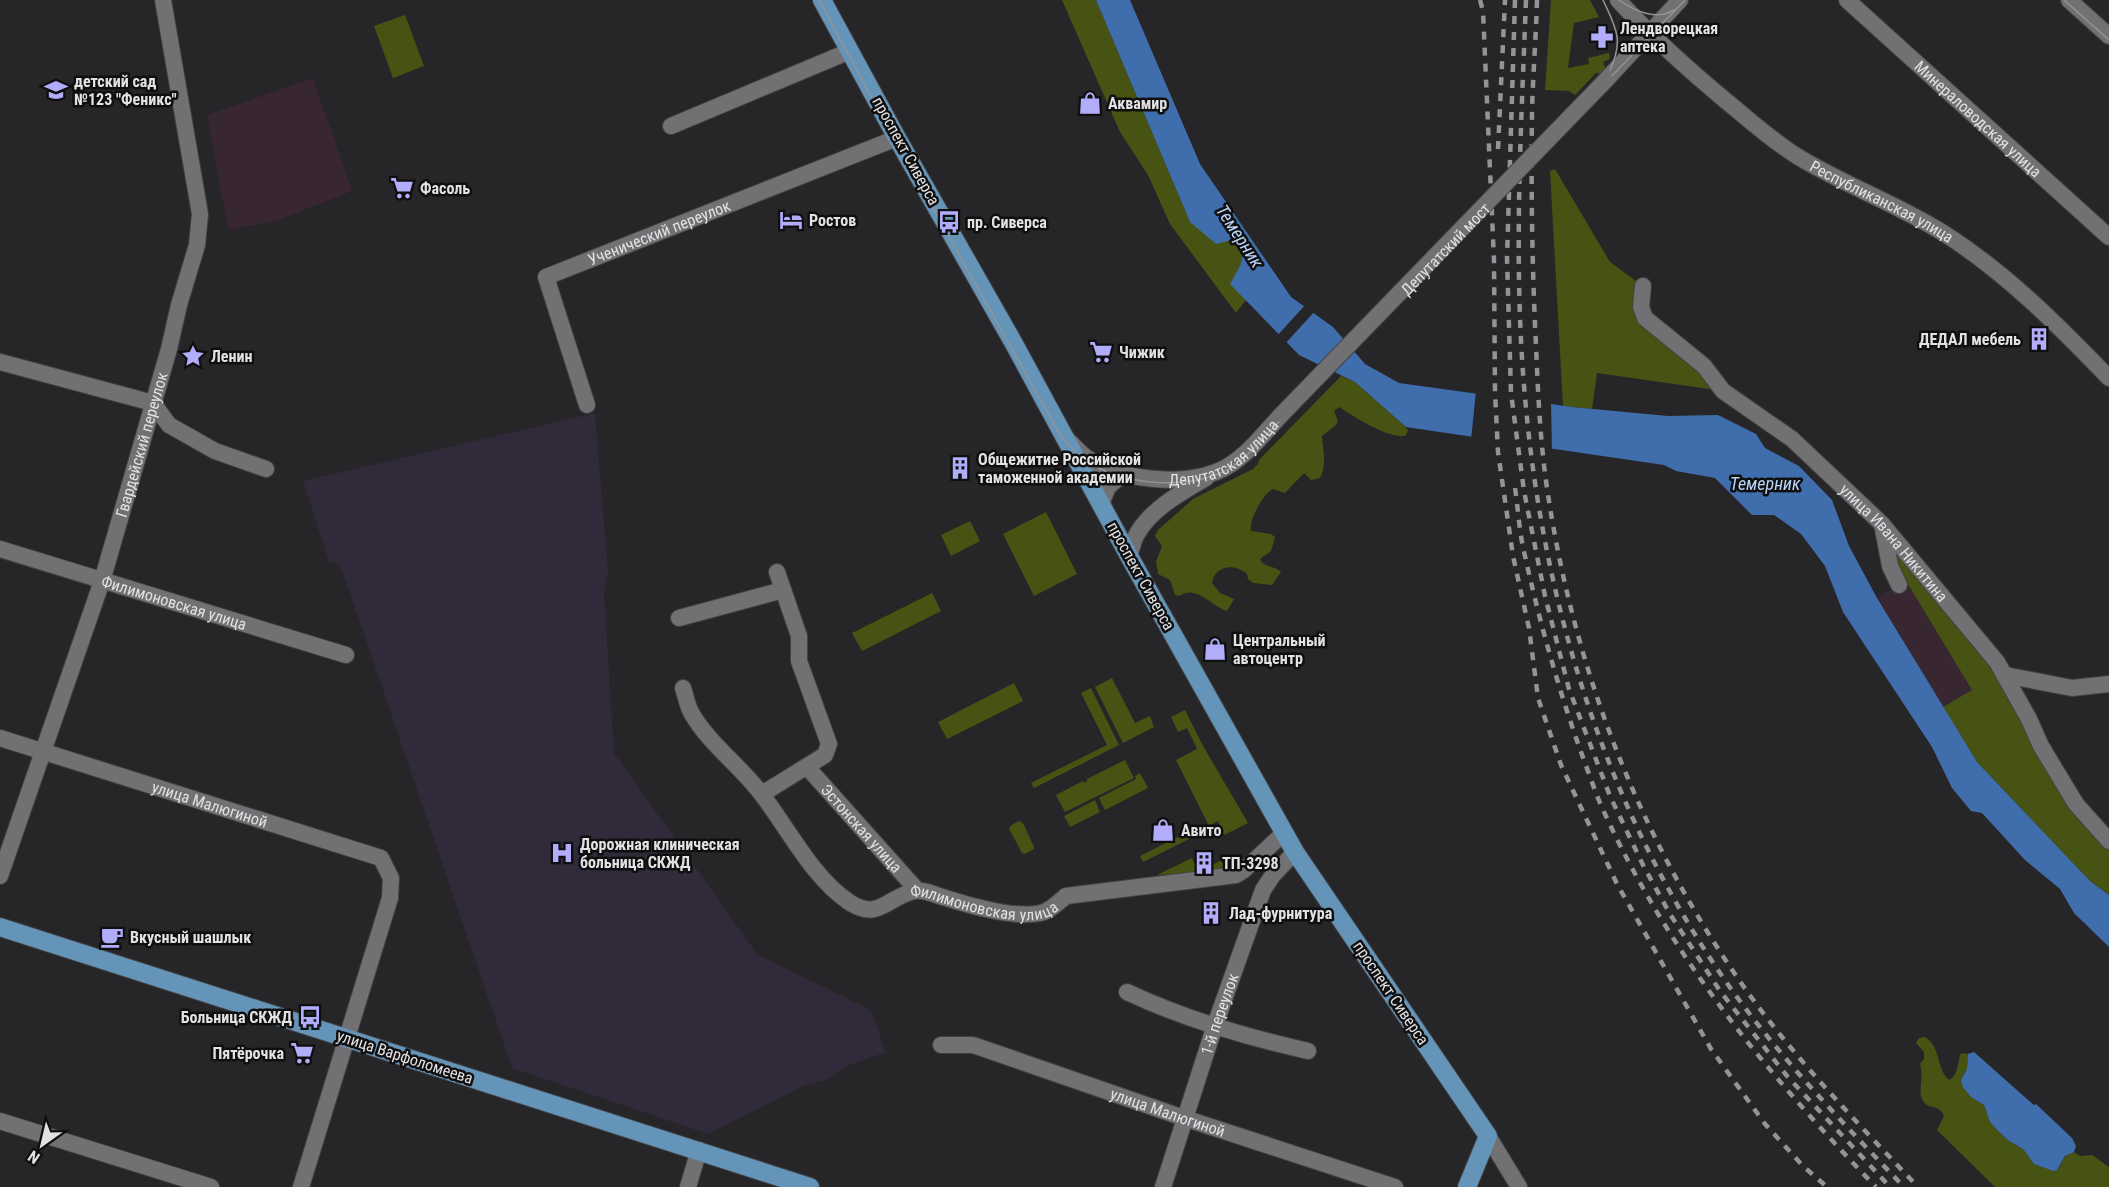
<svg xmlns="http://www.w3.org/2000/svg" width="2109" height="1187" font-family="'Roboto Condensed',sans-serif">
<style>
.industrial{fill:#382731}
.medical{fill:#312a3a}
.green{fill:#475313}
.water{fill:#406ead}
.pier{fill:#262528}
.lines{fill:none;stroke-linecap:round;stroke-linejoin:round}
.minor-casing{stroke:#424244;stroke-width:18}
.major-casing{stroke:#424244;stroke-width:20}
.minor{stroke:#717073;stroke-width:16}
.major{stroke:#6494b8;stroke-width:18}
.tram{stroke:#949496;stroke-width:1.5}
.rail{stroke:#949496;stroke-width:4.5;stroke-dasharray:8 8;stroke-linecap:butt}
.minor-bridge-casing{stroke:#424244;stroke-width:18;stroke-linecap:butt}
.minor-bridge{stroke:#717073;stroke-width:16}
.labels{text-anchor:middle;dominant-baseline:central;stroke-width:5;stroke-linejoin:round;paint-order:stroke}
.poi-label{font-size:16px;font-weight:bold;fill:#e2e2e4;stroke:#0f0f10;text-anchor:start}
.street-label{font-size:16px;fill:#e2e2e4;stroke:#0f0f10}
.water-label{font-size:18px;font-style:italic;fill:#bbd4f8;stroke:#0f0f10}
</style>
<rect width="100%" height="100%" fill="#262528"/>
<g class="industrial">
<path d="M313,78l39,113 -73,29 -51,10 -21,-115z"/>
<path d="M1906,581l66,109 -29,17 -66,-109z"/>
</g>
<path class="medical" d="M595,413l13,158 -4,22 10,160 143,201 114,56 15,42 -40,14 -17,13 -26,7 -95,48 -196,-66 -172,-504 -11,-2 -26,-81z"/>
<g class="green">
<path d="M1062,0h34l94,222 49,16 6,8 -5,20 -9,18 15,16 -10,13 -66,-89 -22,-49 -28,-43z"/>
<path d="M1551,0h39l9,17 -25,6 -6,45 21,-4 -1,-6 21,-5 1,6 -7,3 3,8 -4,4 -6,-1 -21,22 -6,-4 -24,-1z"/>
<path d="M405,15l19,51 -31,12 -19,-52z"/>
<path d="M1555,169l55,93 33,24 -2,21 82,84 -126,-18 -5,36 -29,-3 -13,-235z"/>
<path d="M1341,376l14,6 51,45 2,4 -3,5c-19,2 -50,-19 -66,-29l-5,4 4,10 -2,4 -14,11c1,13 5,30 -2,42l-9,2 -7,-7 -19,20 -12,-4c-10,5 -24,30 -22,42l20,3 4,3 -4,14 -11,8c3,9 15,6 21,13l-9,13 -19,-2 -5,-4 -1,-5c-12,-11 -32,-9 -35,9l8,10 14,6 -7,12c-16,-5 -31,-27 -48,-15l-4,-1 -5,-15 -12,-6 -2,-12 6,-16 -7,-10 3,-6 35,-31 60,-30 5,-5 1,-4z"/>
<path d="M1046,512l31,62 -43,22 -31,-62z"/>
<path d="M970,521l10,20 -29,15 -10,-21z"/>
<path d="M1883,537l78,80 148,224v54l-18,-13 -114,-120 -34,-55 29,-17 -66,-109z"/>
<path d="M932,593l9,18 -79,40 -10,-18z"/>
<path d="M1112,678l23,45 15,-7 4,11 -31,16 -28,-56z"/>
<path d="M1014,683l9,18 -76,38 -9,-17z"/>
<path d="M1091,688l28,57 -85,43 -3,-5 76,-38 -26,-52z"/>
<path d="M1185,710l17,34 46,79 -24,12 -6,-14 -9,5 -33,-66 21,-11 -10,-21 -9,4 -7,-15z"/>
<path d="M1125,760l9,18 -69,34 -9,-17 27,-14 1,2 3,-2v-2z"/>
<path d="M1140,773l8,15 -43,22 -6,-12 37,-19 -1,-3z"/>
<path d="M1095,800l5,12 -30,15 -6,-11z"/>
<path d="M1019,821l4,2 11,24v2l-9,5 -3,-1 -13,-24 1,-3z"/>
<path d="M1192,830l3,6 -52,26 -3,-6z"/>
<path d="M1192,858l7,15 22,-13 6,11 -70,4z"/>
<path d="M1925,1037c17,11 10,30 24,43 10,-5 8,-18 12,-27l7,1 -1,15 -6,11 10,17 13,8 6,17 8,9 11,10 14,8 11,15 19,7 4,-1c8,-9 3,-13 17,-18l6,4 12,-1 17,12v20h-114l-58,-57 7,-14c-6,-14 -17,-5 -22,-17 -4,-9 2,-21 -2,-35l4,-5v-7l-8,-9 3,-5z"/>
</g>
<g class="water">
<path d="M1096,0h34l70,164 91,133 42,30 32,37 34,19 173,24 96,9 50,-1 38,19 9,14 34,18 33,34 17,46 28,52 100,164 114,120 18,13v52l-35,-34 -14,-24 -35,-29 -43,-47 -11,-2 -19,-23 -20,-41 -89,-135 -18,-46 -24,-32 -27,-19h-22l-37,-37 -39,-7 -12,-6 -258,-38 -51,-45 -56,-27 -69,-71 10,-18 5,-20 -6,-8 -23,6 -26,-22z"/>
<path d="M1974,1052l53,47 7,6 2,-1 36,34 4,8 -2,6 -9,4 -8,14 -4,1 -19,-7 -11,-15 -14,-8 -11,-10 -8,-9 -6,-17 -13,-8 -8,-10 -2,-7 6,-11 1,-15z"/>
</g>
<g class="pier">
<path d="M1306,304l9,7 -30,33 -8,-8z"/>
<path d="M1476,391l75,10 1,51 -81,-12z"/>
</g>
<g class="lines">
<g class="minor-casing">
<g id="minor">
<path id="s1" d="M1618,0c35,38 73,72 113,105 22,18 44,38 69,53 47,28 99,47 145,76 61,39 114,92 164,144"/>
<path id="s2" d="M1847,0l262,237"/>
<path d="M2069,0l40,36"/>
<path d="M1605,81l75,-81"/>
<path d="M671,126l179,-75"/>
<path id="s3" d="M1643,286l-2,21 4,11 59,48 19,25 69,48 90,85 115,138 32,57 12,27 35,58 33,37"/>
<path d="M0,362l153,41 16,22 46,26 51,18"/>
<path id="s4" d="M587,405l-41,-128 351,-139"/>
<path id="s5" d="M1070,442c5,5 11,12 17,16 32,22 93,28 129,14 27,-10 47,-38 66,-58"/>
<path d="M1101,504l7,-17 15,-13"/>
<path d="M1882,524l8,42 9,19"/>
<path id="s6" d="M0,549l346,106"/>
<path d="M1129,556c3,-7 4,-16 8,-22 14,-25 45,-42 69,-56"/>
<path d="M679,618l104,-28"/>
<path d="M2005,675l67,13 37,-4"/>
<path id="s7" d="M683,688c3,8 4,18 9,26 18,31 50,53 71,82 26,34 50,82 86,106 30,20 39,-6 66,-11 10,-2 22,5 31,7 25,8 73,22 98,14 8,-3 16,-11 22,-16l170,-21 8,-5 40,-37"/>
<path id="s8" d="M0,738l381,120 10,20 -1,20 -89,289"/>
<path id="s9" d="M807,767l110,123"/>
<path d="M762,794l63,-39 4,-11 -30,-83v-25l-22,-64"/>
<path id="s10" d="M0,876l102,-295 67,-232 10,-44 18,-60 3,-31 -37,-214"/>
<path d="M1127,992c57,27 119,45 181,59"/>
<path id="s11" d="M941,1045h32l211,73 211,69"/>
<path d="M0,1121l211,66"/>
<path d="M1488,1136l31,51"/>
<path d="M688,1187l11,-37"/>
<path id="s12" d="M1163,1187l52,-162 48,-135 10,-15 22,-23"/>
</g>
</g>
<g class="major-casing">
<g id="major">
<path d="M822,0l75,138 116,204 116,214 166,296 193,284 -21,51"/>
<path d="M0,927l810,260"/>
</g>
</g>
<use href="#minor" class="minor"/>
<use href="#major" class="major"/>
<g class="tram">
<path id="s13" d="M819,0l75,139 168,299c8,7 15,17 24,23 37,23 89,28 130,14 12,-4 22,-12 31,-20l438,-455"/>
<path d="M1603,0c13,28 21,40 7,70"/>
<path d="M1619,0c15,11 38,21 55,10"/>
<path d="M2064,0l45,40"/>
</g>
<g class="rail">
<path d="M1480,0l3,11 11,249 1,132 3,60 15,104 16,72 9,70 23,67 56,119 94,165 54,75 38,42 24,21"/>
<path d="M1515,0l-8,258 4,135 13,98 21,105 24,93 41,107 33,69 27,49 50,77 67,85 103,111"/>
<path d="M1526,0c-5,132 -13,265 -1,397 18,209 82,416 204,589 52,73 114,137 175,201"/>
<path d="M1537,0c-1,37 -4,74 -5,111 -1,78 0,156 4,234 2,48 4,95 11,143 26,177 90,345 192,492 52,75 116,140 179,207"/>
<path d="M1498,149l7,-149"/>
<path d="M1515,488c3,20 4,40 8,59 15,69 34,138 58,205 6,16 12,34 19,51 66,148 164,268 276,384"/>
</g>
<g class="minor-bridge-casing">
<path id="minor-bridge" d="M1282,414l323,-333"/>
</g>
<use href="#minor-bridge" class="minor-bridge"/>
</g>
<defs>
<g id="pharmacy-bare" transform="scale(1.8)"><path d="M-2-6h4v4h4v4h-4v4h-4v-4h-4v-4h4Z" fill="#b1adfa" stroke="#0f0f10" stroke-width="2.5" paint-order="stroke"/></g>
<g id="school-bare" transform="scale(1.8)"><path d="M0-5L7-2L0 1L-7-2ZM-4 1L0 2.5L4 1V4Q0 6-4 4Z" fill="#b1adfa" stroke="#0f0f10" stroke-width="2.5" paint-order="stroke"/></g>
<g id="shop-bare" transform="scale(1.8)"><path d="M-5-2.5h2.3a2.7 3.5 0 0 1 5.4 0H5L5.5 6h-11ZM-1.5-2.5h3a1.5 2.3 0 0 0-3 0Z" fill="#b1adfa" stroke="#0f0f10" stroke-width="2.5" paint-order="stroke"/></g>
<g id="supermarket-bare" transform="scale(1.8)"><path d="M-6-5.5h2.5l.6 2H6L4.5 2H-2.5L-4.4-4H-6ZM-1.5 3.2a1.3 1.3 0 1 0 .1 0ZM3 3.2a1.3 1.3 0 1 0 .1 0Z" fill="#b1adfa" stroke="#0f0f10" stroke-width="2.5" paint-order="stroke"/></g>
<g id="hotel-bare" transform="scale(1.8)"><path d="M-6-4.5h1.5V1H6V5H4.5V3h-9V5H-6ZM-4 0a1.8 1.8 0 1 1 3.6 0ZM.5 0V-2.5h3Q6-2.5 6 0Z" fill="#b1adfa" stroke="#0f0f10" stroke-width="2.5" paint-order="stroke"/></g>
<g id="bus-bare" transform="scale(1.8)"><path d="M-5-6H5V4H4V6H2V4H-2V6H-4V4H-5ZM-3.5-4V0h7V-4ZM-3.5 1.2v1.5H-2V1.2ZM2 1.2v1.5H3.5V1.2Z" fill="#b1adfa" stroke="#0f0f10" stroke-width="2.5" paint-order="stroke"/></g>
<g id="building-bare" transform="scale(1.8)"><path d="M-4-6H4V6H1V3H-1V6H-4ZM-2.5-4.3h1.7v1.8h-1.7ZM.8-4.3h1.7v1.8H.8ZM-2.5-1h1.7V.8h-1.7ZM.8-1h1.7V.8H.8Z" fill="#b1adfa" stroke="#0f0f10" stroke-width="2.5" paint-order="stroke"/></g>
<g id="sight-bare" transform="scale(1.8)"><path d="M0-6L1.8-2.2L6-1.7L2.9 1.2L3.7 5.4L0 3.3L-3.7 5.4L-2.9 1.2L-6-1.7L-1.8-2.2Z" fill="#b1adfa" stroke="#0f0f10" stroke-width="2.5" paint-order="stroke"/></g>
<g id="hospital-bare" transform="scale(1.8)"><path d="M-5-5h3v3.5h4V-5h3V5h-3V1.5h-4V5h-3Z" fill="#b1adfa" stroke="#0f0f10" stroke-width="2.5" paint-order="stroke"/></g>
<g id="cafe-bare" transform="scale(1.8)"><path d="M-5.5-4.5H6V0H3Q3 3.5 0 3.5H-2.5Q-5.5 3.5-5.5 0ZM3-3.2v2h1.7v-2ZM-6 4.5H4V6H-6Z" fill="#b1adfa" stroke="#0f0f10" stroke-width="2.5" paint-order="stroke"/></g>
</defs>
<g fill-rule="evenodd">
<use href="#pharmacy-bare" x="1602" y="37"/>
<use href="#school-bare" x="56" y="90"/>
<use href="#shop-bare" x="1090" y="103"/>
<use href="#supermarket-bare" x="402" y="188"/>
<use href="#hotel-bare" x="791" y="220"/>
<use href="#bus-bare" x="949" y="222"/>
<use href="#building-bare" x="2039" y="339"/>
<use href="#supermarket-bare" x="1101" y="352"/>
<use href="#sight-bare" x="193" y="356"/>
<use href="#building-bare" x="960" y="468"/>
<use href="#shop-bare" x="1215" y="649"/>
<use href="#shop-bare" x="1163" y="830"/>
<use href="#hospital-bare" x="562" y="853"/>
<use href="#building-bare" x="1204" y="863"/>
<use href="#building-bare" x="1211" y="913"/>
<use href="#cafe-bare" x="112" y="937"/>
<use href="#bus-bare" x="310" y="1017"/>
<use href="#supermarket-bare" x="302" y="1053"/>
</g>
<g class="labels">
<g class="poi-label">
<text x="1620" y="28">Лендворецкая<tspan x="1620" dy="18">аптека</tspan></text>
<text x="74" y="81">детский сад<tspan x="74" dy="18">№123 "Феникс"</tspan></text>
<text x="1108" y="103">Аквамир</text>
<text x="420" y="188">Фасоль</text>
<text x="809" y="220">Ростов</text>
<text x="967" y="222">пр. Сиверса</text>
<text x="2021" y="339" text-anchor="end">ДЕДАЛ мебель</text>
<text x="1119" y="352">Чижик</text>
<text x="211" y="356">Ленин</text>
<text x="978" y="459">Общежитие Российской<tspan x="978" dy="18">таможенной академии</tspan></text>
<text x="1233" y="640">Центральный<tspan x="1233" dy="18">автоцентр</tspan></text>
<text x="1181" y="830">Авито</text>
<text x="580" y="844">Дорожная клиническая<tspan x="580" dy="18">больница СКЖД</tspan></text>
<text x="1222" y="863">ТП-3298</text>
<text x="1229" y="913">Лад-фурнитура</text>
<text x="130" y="937">Вкусный шашлык</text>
<text x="292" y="1017" text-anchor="end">Больница СКЖД</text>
<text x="284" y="1053" text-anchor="end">Пятёрочка</text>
</g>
<g class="street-label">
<text stroke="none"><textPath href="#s2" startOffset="177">Минераловодская улица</textPath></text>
<text transform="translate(906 151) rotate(61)">проспект Сиверса</text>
<text stroke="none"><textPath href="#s1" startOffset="334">Республиканская улица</textPath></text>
<text stroke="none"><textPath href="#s4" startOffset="256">Ученический переулок</textPath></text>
<text stroke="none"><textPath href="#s13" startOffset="992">Депутатский мост</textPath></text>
<text stroke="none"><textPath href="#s10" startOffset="454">Гвардейский переулок</textPath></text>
<text stroke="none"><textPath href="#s5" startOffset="172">Депутатская улица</textPath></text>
<text stroke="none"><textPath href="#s3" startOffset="370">улица Ивана Никитина</textPath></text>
<text transform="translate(1141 576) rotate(61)">проспект Сиверса</text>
<text stroke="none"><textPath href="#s6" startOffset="182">Филимоновская улица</textPath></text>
<text stroke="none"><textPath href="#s8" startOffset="220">улица Малюгиной</textPath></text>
<text stroke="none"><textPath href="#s9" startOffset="82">Эстонская улица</textPath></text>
<text stroke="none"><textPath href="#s7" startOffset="416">Филимоновская улица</textPath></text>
<text transform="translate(1391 993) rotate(56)">проспект Сиверса</text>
<text stroke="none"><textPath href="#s12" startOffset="182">1-й переулок</textPath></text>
<text transform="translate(405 1057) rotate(18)">улица Варфоломеева</text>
<text stroke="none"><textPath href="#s11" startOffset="238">улица Малюгиной</textPath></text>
</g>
<g class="water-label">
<text transform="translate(1240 236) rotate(57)">Темерник</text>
<text x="1765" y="483">Темерник</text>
</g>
</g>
<g transform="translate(42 1145) rotate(214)" stroke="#0f0f10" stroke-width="4.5" paint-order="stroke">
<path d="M0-4.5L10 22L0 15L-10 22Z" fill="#e2e2e4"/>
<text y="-9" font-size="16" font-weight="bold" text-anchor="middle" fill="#e2e2e4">N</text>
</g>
</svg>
